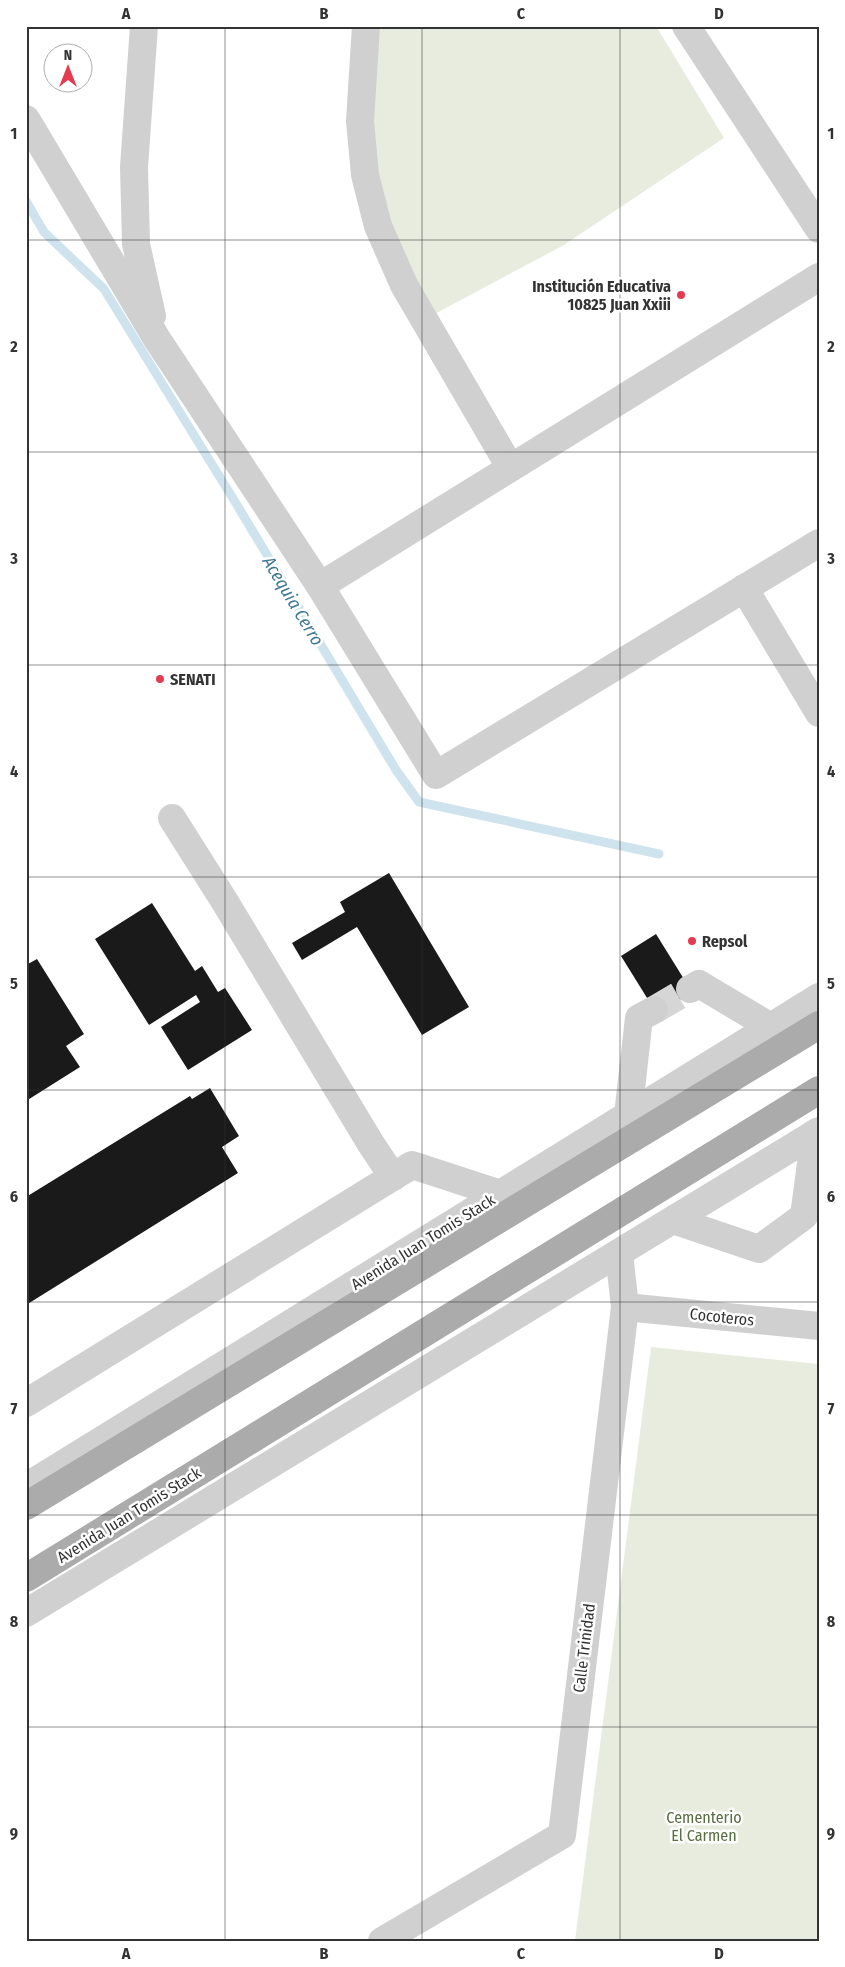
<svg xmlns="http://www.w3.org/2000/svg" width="845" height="1967" font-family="'Fira Sans Condensed',sans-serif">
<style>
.green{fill:#e7ecdf}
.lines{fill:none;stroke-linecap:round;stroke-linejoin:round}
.stream{stroke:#cfe3ee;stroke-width:9}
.building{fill:#1a1a1a}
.minor-tunnel{stroke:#d6d6d6;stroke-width:28;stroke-dasharray:28 14;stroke-linecap:butt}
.minor{stroke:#d0d0d0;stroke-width:28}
.major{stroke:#ababab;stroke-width:28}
.grid{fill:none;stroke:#333;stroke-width:1;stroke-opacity:0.55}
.poi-dot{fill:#e43b50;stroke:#fff;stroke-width:2}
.labels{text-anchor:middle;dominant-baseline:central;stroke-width:5;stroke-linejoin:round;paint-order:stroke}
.poi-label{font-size:16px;font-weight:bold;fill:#333;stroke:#fff;text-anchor:start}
.street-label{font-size:16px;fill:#333;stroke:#fff}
.park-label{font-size:16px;fill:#586f40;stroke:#fff}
.water-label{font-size:18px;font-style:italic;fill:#407996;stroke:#fff}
.neatline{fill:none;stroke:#333;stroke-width:2}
.grid-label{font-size:16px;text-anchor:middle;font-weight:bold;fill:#333}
</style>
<rect width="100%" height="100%" fill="#fff"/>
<g class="green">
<path d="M374,26h282l68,112 -160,107 -135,72 -17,-32 -45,-127z"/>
<path d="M651,1347l168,17v577h-244z"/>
</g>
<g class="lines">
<path class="stream" d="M26,201l18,31 60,57 133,216 159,265 23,32 240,52"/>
</g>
<g class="building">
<path d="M389,873l80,134 -47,28 -65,-108 -55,33 -10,-17 53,-31 -5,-10z"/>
<path d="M152,903l43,68 7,-5 16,26 7,-4 27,42 -64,40 -27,-43 39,-25 -4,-7 -47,30 -54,-86z"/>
<path d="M656,934l36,58 -35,22 -36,-58z"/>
<path d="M37,959l47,75 -18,12 14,21 -54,34v-136z"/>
<path d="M210,1088l29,48 -17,11 16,26 -212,132v-108l164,-101 2,3z"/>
</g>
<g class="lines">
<path class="minor-tunnel" d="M654,1010l36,-21"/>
<g class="minor">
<path d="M144,26l-10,141 2,77 16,72"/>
<path d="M366,26l-6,95 5,54 13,51 26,59 106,182"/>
<path d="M686,26l133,203"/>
<path d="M26,119l131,220 163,247 116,189 383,-232"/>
<path d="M320,586l499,-309"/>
<path d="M744,588l75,125"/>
<path d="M172,818l53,84 146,242 22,33"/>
<path d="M690,989l9,-5 72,43"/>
<path d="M628,1115l11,-97 15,-8"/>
<path d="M673,1220l86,29 45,-33 11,-83"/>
<path d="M625,1307l194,19"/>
<path d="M26,1403l386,-238 89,29"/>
<path d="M26,1487l793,-490"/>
<path d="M26,1613l793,-482"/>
<path d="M382,1941l180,-106 63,-528 -6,-54"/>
</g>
<g class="major">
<path d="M26,1506l793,-481"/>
<path d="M26,1578l793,-488"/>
</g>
</g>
<path class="grid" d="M225,26v1915M422,26v1915M620,26v1915M26,240h793M26,452h793M26,665h793M26,877h793M26,1090h793M26,1302h793M26,1515h793M26,1727h793"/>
<g class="poi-dot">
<circle cx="681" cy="295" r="5"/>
<circle cx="160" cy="679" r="5"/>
<circle cx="692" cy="941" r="5"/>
</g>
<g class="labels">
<g class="poi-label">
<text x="671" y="286" text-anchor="end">Institución Educativa<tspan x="671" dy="18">10825 Juan Xxiii</tspan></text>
<text x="170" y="679">SENATI</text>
<text x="702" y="941">Repsol</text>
</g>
<g class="street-label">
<text transform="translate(423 1242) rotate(-32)">Avenida Juan Tomis Stack</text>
<text transform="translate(722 1317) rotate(6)">Cocoteros</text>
<text transform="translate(129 1515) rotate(-32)">Avenida Juan Tomis Stack</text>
<text transform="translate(584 1648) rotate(-83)">Calle Trinidad</text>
</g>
<g class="park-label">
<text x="704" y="1817">Cementerio<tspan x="704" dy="18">El Carmen</tspan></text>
</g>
<g class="water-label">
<text transform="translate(293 601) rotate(59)">Acequia Cerro</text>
</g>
</g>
<rect width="845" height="1967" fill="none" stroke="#ffffff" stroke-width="55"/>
<g transform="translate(68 68)"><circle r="24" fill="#ffffff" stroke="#adadad"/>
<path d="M0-4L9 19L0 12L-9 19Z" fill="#e43b50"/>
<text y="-8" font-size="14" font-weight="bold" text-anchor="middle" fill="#333333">N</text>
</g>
<rect x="28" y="28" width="790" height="1912" class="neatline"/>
<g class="grid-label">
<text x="126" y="19">A</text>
<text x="324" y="19">B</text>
<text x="521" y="19">C</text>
<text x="719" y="19">D</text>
<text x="14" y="139">1</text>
<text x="831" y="139">1</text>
<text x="14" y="352">2</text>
<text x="831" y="352">2</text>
<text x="14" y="564">3</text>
<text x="831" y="564">3</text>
<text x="14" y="777">4</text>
<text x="831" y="777">4</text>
<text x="14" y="989">5</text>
<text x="831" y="989">5</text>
<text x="14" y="1202">6</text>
<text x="831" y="1202">6</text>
<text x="14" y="1414">7</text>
<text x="831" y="1414">7</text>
<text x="14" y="1627">8</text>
<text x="831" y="1627">8</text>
<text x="14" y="1839">9</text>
<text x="831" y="1839">9</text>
<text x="126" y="1959">A</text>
<text x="324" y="1959">B</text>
<text x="521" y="1959">C</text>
<text x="719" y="1959">D</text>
</g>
</svg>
